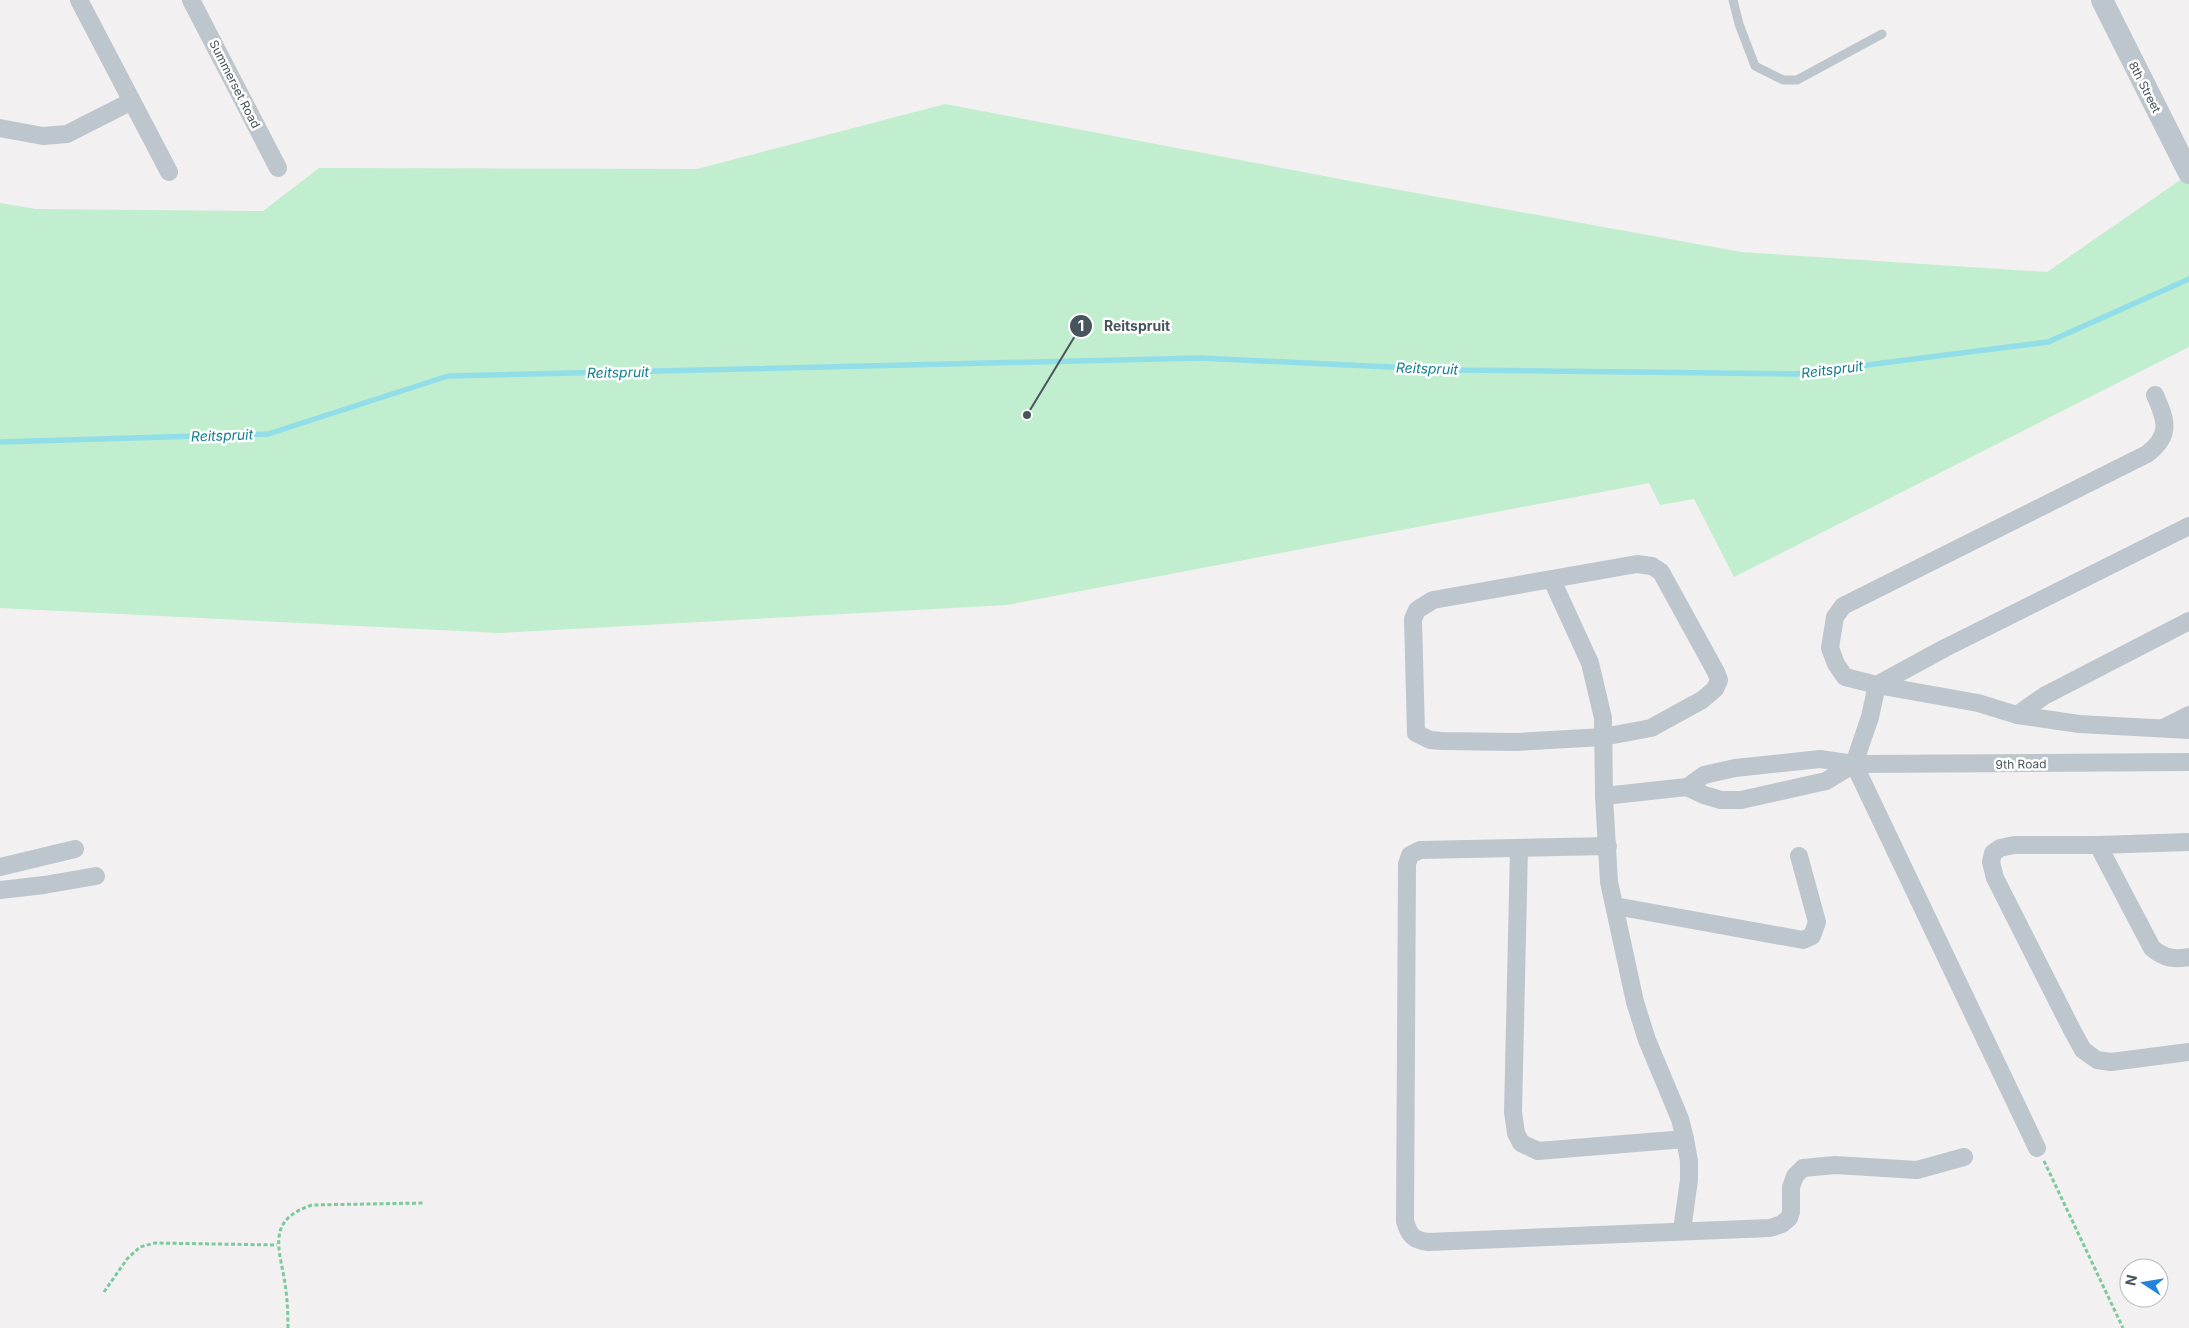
<svg xmlns="http://www.w3.org/2000/svg" width="2189" height="1328" font-family="Inter,sans-serif">
<style>
.green{fill:#c1eece}
.lines{fill:none;stroke-linecap:round;stroke-linejoin:round}
.stream{stroke:#91dee8;stroke-width:5.5}
.path{stroke:#7bca9c;stroke-width:3;stroke-dasharray:4 2.5;stroke-linecap:butt}
.service{stroke:#bdc6cc;stroke-width:9}
.minor{stroke:#bdc6cc;stroke-width:18}
.tertiary{stroke:#bdc6cc;stroke-width:22}
.labels{text-anchor:middle;dominant-baseline:central;stroke-width:5;stroke-linejoin:round;paint-order:stroke}
.street-label{font-size:12px;fill:#49555d;stroke:#fff}
.water-label{font-size:14px;font-style:italic;fill:#138090;stroke:#fff}
.leader{fill:none;stroke:#49555d;stroke-width:2}
.callout-dot{fill:#49555d;stroke:#fff;stroke-width:2}
.mark-label{font-size:15px;text-anchor:middle;font-weight:bold;fill:#fff}
.callout-label{font-size:14px;text-anchor:middle;font-weight:bold;fill:#49555d;stroke:#fff;stroke-width:5;stroke-linejoin:round;paint-order:stroke}
</style>
<rect width="100%" height="100%" fill="#f3f0f1"/>
<path class="green" d="M945,104l416,79 380,69 306,20 142,-98v173l-455,230 -40,-78 -34,6 -11,-22 -642,122 -508,28 -499,-25v-405l36,6 227,2 56,-43 378,1z"/>
<g class="lines">
<path class="stream" d="M0,442l268,-8 180,-58 752,-18 254,12 342,4 252,-32 141,-63"/>
<g class="path">
<path d="M2044,1161l79,167"/>
<path d="M104,1292l23,-33 13,-12 15,-4 122,2"/>
<path d="M288,1328c0,-17 -1,-34 -4,-51 -7,-35 -14,-58 28,-72l111,-2"/>
</g>
<path class="service" d="M1733,0l6,24 16,42 28,14h14l85,-46"/>
<g class="minor">
<path d="M79,0l90,172"/>
<path d="M191,0l87,168"/>
<path d="M0,128l43,8 24,-2 65,-33"/>
<path d="M2155,395c11,25 17,40 -8,59l-304,152 -8,11 -5,31 6,16 9,13 32,8 101,18 39,12 62,9 110,6"/>
<path d="M1637,564l15,2 9,6 55,100 3,8 -4,9 -13,11 -51,28 -48,9 -86,5 -75,-1 -12,-1 -14,-7 -3,-114 4,-9 16,-10z"/>
<path d="M1552,580l38,83 13,55 1,78 5,86 26,120 12,38 33,79 5,20 4,22v19l-7,50"/>
<path d="M2017,715l27,-19 145,-75"/>
<path d="M2163,728l26,-13"/>
<path d="M1854,764l183,384"/>
<path d="M1687,787l17,8 17,5h20l85,-19 28,-17 16,-47 7,-32 68,-37 244,-122"/>
<path d="M1604,796l83,-9 17,-12 31,-7 85,-9 34,5 335,-2"/>
<path d="M2189,842l-91,3h-84l-14,3 -7,5 -2,9 4,16 77,152 11,20 14,10 14,2 78,-10"/>
<path d="M2098,845l54,103c12,10 22,12 37,9"/>
<path d="M1608,846l-188,4 -10,5 -3,9 -2,357c4,14 8,19 23,21l342,-14 12,-4 7,-6 2,-6v-25l4,-11 8,-8 32,-3 82,5 47,-13"/>
<path d="M1519,848l-6,264 3,21 5,10 17,8 147,-12"/>
<path d="M0,867l75,-18"/>
<path d="M0,890l44,-5 52,-9"/>
<path d="M1615,906l188,34 9,-4 5,-14 -18,-66"/>
</g>
<path class="tertiary" d="M2102,0l87,173"/>
</g>
<g class="labels">
<g class="street-label">
<text transform="translate(235 84) rotate(63)">Summerset Road</text>
<text transform="translate(2145 87) rotate(63)">8th Street</text>
<text transform="translate(2021 764) rotate(-1)">9th Road</text>
</g>
<g class="water-label">
<text transform="translate(1427 368) rotate(2)">Reitspruit</text>
<text transform="translate(1832 369) rotate(-7)">Reitspruit</text>
<text transform="translate(618 372) rotate(-1)">Reitspruit</text>
<text transform="translate(222 435) rotate(-2)">Reitspruit</text>
</g>
</g>
<path class="leader" d="M1027 415L1081 326"/>
<g class="callout-dot">
<circle cx="1027" cy="415" r="5"/>
<circle cx="1081" cy="326" r="12"/>
</g>
<g class="mark-label">
<text x="1081" y="331">1</text>
</g>
<g class="callout-label">
<text x="1137" y="331">Reitspruit</text>
</g>
<g transform="translate(2144 1283) rotate(282)"><circle r="24" fill="#ffffff" stroke="#b6bbbe"/>
<path d="M0-4L9 19L0 12L-9 19Z" fill="#2283db"/>
<text y="-8" font-size="14" font-weight="bold" text-anchor="middle" fill="#49555d">N</text>
</g>
</svg>
